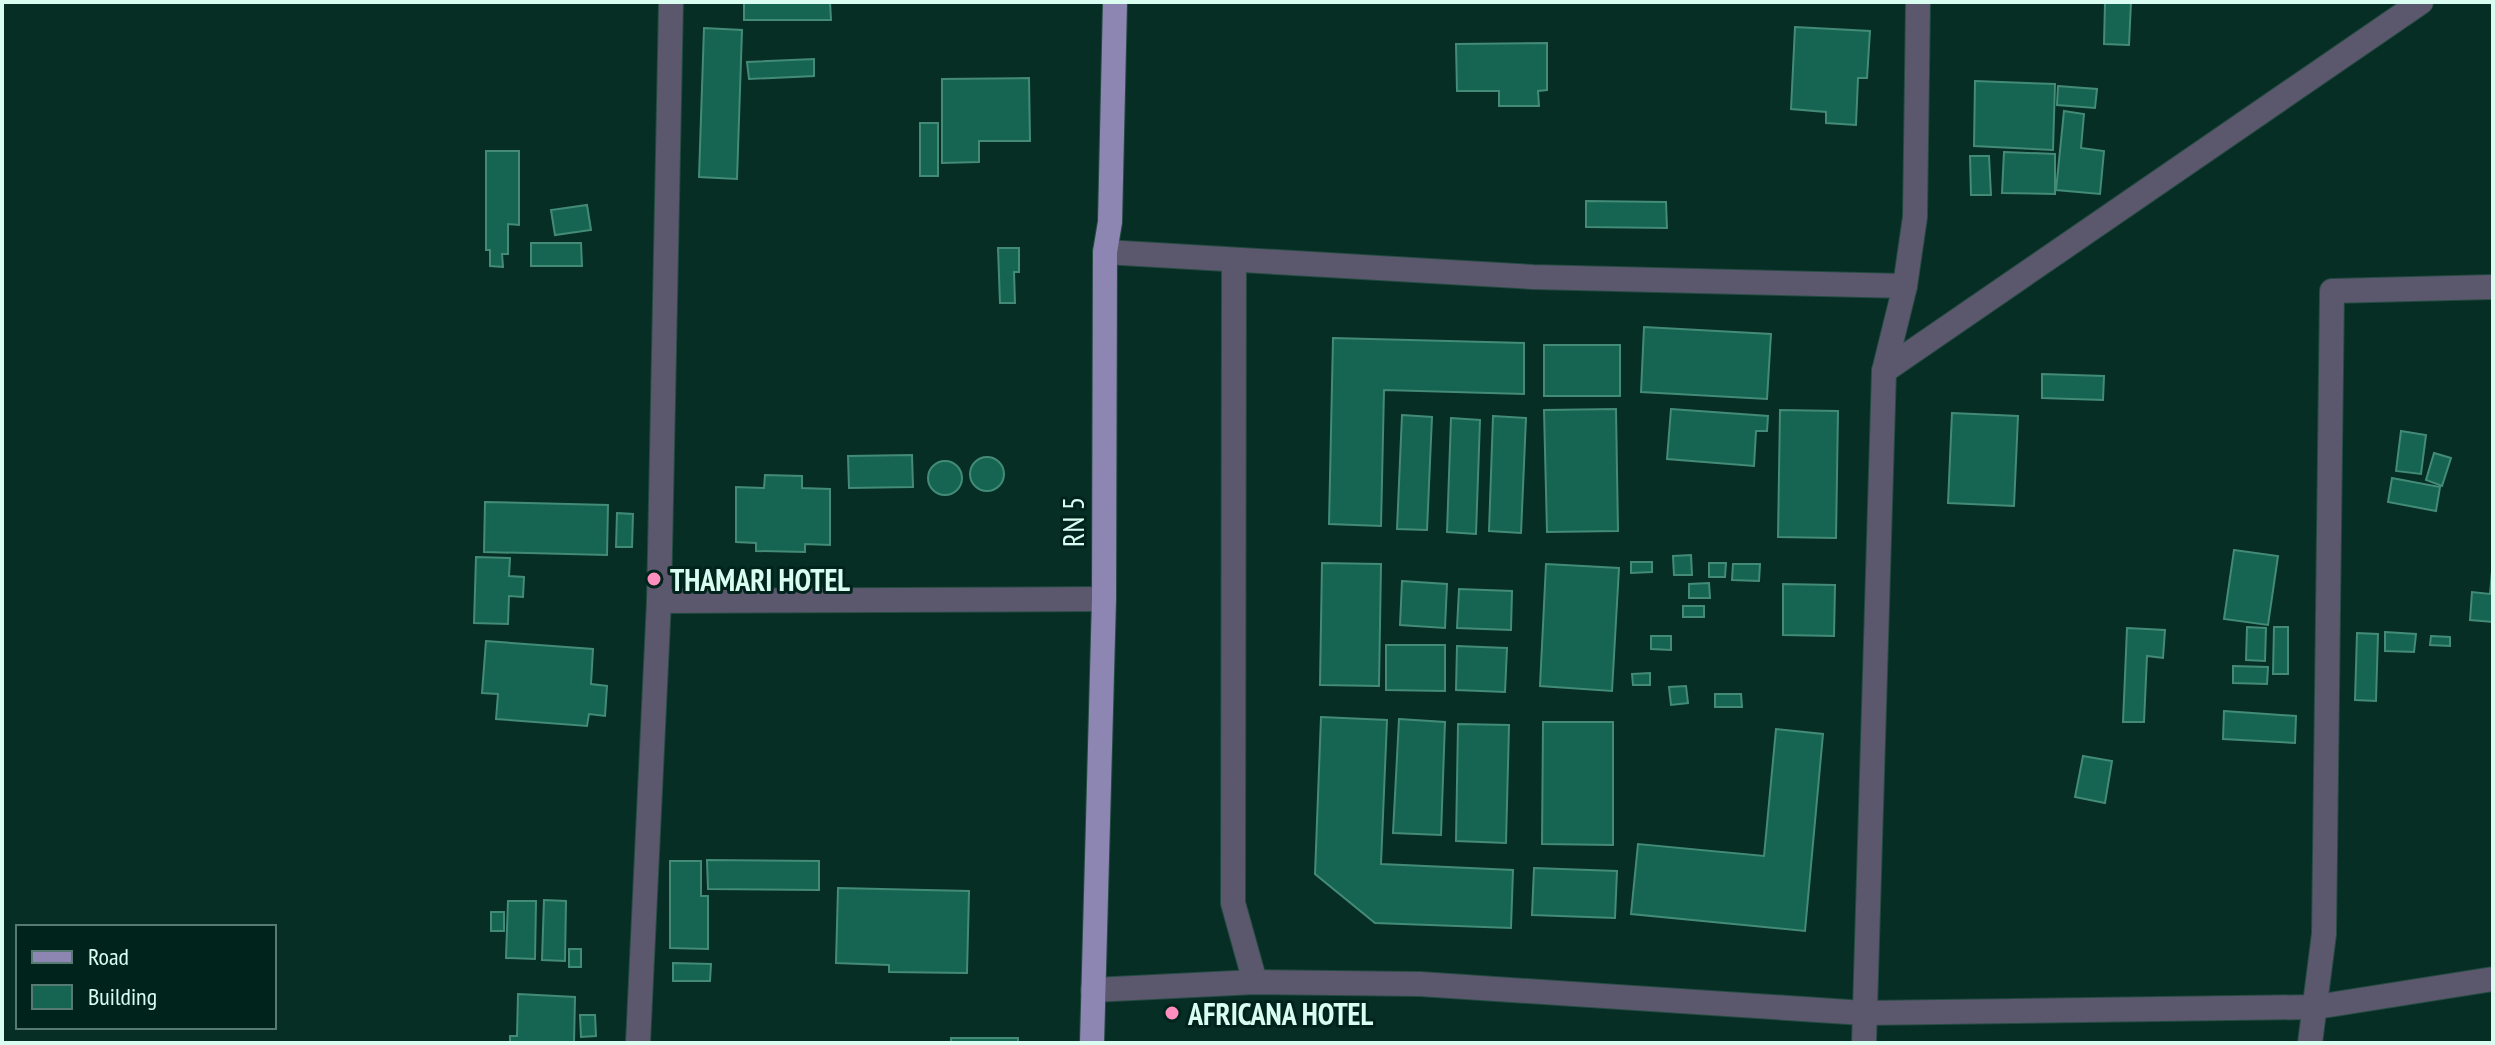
<svg xmlns="http://www.w3.org/2000/svg" width="2495" height="1045" font-family="'PT Sans Narrow',sans-serif">
<style>
.building{fill:#166553;stroke:#438b77;stroke-width:2}
.lines{fill:none;stroke-linecap:round;stroke-linejoin:round}
.minor-casing{stroke:#244b42;stroke-width:26}
.major-casing{stroke:#244b42;stroke-width:26}
.minor{stroke:#5b576d;stroke-width:24}
.major{stroke:#8e86b2;stroke-width:24}
.poi-dot{fill:#fd8ebe;stroke:#00241c;stroke-width:3}
.labels{text-anchor:middle;dominant-baseline:central;stroke-width:6;stroke-linejoin:round;paint-order:stroke}
.street-label{font-size:30px;fill:#dafdf2;stroke:#00241c}
.poi-label{font-size:30px;font-weight:bold;fill:#dafdf2;stroke:#00241c;text-anchor:start}
</style>
<rect width="100%" height="100%" fill="#062e25"/>
<g class="building">
<path d="M744,2h86l1,18h-87z"/>
<path d="M2105,2h26l-2,43 -25,-1z"/>
<path d="M1795,27l75,4 -3,47h-9l-2,47 -30,-2v-11l-35,-3z"/>
<path d="M704,28l38,2 -5,149 -38,-2z"/>
<path d="M1547,43v47l-9,1 1,15h-40v-15h-42l-1,-47z"/>
<path d="M814,59v17l-65,3 -2,-17z"/>
<path d="M1029,78l1,63h-51v21l-37,1v-84z"/>
<path d="M1975,81l80,3 -2,66 -79,-4z"/>
<path d="M2058,86l39,3 -2,19 -38,-3z"/>
<path d="M2064,111l20,3 -3,34 23,3 -4,43 -44,-4z"/>
<rect x="920" y="123" width="18" height="53"/>
<path d="M486,151h33v74l-11,-1v30h-6l1,13 -13,-1v-16h-4z"/>
<path d="M2004,152l51,2v40l-53,-1z"/>
<path d="M1970,156h19l2,39h-20z"/>
<path d="M1586,201l80,1 1,26 -81,-1z"/>
<path d="M587,205l4,25 -36,5 -4,-25z"/>
<path d="M531,243h50l1,23h-51z"/>
<path d="M998,248h21v24h-5l1,31h-15z"/>
<path d="M1644,327l127,7 -4,65 -126,-7z"/>
<path d="M1333,338l191,5v51l-140,-4 -3,136 -52,-2z"/>
<rect x="1544" y="345" width="76" height="51"/>
<path d="M2042,374l62,2 -1,24 -61,-2z"/>
<path d="M1616,409l2,122 -71,1 -3,-122z"/>
<path d="M1671,409l97,7 -1,15h-11l-2,35 -87,-7z"/>
<path d="M1780,410l58,1 -2,127 -58,-1z"/>
<path d="M1952,413l66,3 -4,90 -66,-3z"/>
<path d="M1402,415l30,2 -5,113 -30,-1z"/>
<path d="M1493,416l33,2 -5,115 -32,-2z"/>
<path d="M1451,418l29,2 -4,114 -29,-2z"/>
<path d="M2401,431l25,4 -5,39 -25,-3z"/>
<path d="M2434,453l17,5 -9,28 -16,-6z"/>
<path d="M912,455l1,32 -64,1 -1,-32z"/>
<circle cx="987" cy="474" r="17"/>
<circle cx="945" cy="478" r="17"/>
<path d="M765,475l37,1v12l28,1v56l-25,-1v8l-49,-1v-8l-20,-1v-55l28,1z"/>
<path d="M2392,478l48,9 -4,24 -48,-9z"/>
<path d="M485,502l123,3 -1,50 -123,-3z"/>
<path d="M617,513l16,1 -1,33h-16z"/>
<path d="M2234,550l44,6 -10,69 -44,-6z"/>
<path d="M1691,555l1,20h-18l-1,-19z"/>
<path d="M476,557l34,1 -1,18 15,1 -1,20 -14,-1 -1,28 -34,-1z"/>
<path d="M2493,559v63l-23,-2 2,-28 18,2z"/>
<path d="M1631,562h21v10l-21,1z"/>
<path d="M1322,563l59,1 -2,122 -59,-1z"/>
<path d="M1709,563h17l-1,14h-16z"/>
<path d="M1546,564l73,4 -7,123 -72,-5z"/>
<path d="M1733,564h27l-1,17 -27,-1z"/>
<path d="M1402,581l45,3 -2,44 -45,-3z"/>
<path d="M1709,583l1,15h-21v-14z"/>
<path d="M1783,584l52,1 -1,51 -51,-1z"/>
<path d="M1459,589l53,2 -1,39 -54,-2z"/>
<rect x="1683" y="606" width="21" height="11"/>
<path d="M2247,627l19,1 -1,33 -19,-1z"/>
<path d="M2274,627h14v47h-15z"/>
<path d="M2127,628l38,2 -2,28 -16,-2 -3,66h-21z"/>
<path d="M2385,632l31,2 -2,18 -29,-1z"/>
<path d="M2357,633l21,1 -2,67 -21,-1z"/>
<path d="M1651,636h20v14l-20,-1z"/>
<path d="M2431,636l19,1v9l-20,-1z"/>
<path d="M486,641l107,8 -2,35 16,2 -2,30 -16,-2 -2,12 -91,-7 2,-25 -16,-1z"/>
<path d="M1386,645h59v46l-59,-1z"/>
<path d="M1457,646l50,2 -2,44 -49,-2z"/>
<path d="M2233,666l35,1 -1,17 -34,-1z"/>
<path d="M1650,673v12h-17l-1,-11z"/>
<path d="M1686,686l2,17 -17,2 -2,-18z"/>
<path d="M1715,694h26l1,13h-27z"/>
<path d="M2224,711l72,5 -1,27 -72,-4z"/>
<path d="M1321,717l66,3 -6,144 132,6 -2,58 -136,-5 -60,-49z"/>
<path d="M1399,719l46,3 -4,113 -48,-2z"/>
<path d="M1543,722h70v123l-71,-1z"/>
<path d="M1458,724l51,1 -3,118 -50,-2z"/>
<path d="M1776,729l47,5 -18,197 -174,-17 7,-70 126,12z"/>
<path d="M2083,756l29,5 -7,42 -30,-6z"/>
<path d="M707,860l112,1v29l-111,-1z"/>
<path d="M670,861h31v35h7v53l-38,-1z"/>
<path d="M1534,868l83,3 -2,47 -83,-3z"/>
<path d="M838,888l131,3 -2,82 -78,-1v-7l-53,-2z"/>
<path d="M544,900l22,1 -1,60 -23,-1z"/>
<path d="M508,901h28l-1,58 -29,-1z"/>
<rect x="491" y="912" width="13" height="19"/>
<rect x="569" y="949" width="12" height="18"/>
<path d="M673,963l38,1 -1,17h-37z"/>
<path d="M518,994l57,3 -1,46h-64v-7h7z"/>
<path d="M580,1015h15l1,21 -15,1z"/>
<rect x="951" y="1038" width="67" height="5"/>
</g>
<g class="lines">
<g class="minor-casing">
<g id="minor">
<path d="M1105,252l428,25 372,9"/>
<path d="M1234,260l-1,643 22,79"/>
<path d="M1884,371l537,-369"/>
<path d="M659,601l445,-2"/>
<path d="M1093,990l162,-8 165,2 444,29 452,-6 177,-28"/>
<path d="M638,1043l21,-442 12,-599"/>
<path d="M1864,1043l20,-672 21,-85 10,-69 3,-215"/>
<path d="M2310,1043l14,-109 8,-643 161,-4"/>
</g>
</g>
<g class="major-casing">
<path id="major" d="M1092,1043l12,-444 1,-347 5,-30 5,-220"/>
</g>
<use href="#minor" class="minor"/>
<use href="#major" class="major"/>
</g>
<g class="poi-dot">
<circle cx="654" cy="579" r="8"/>
<circle cx="1172" cy="1013" r="8"/>
</g>
<g class="labels">
<g class="street-label">
<text transform="translate(1072 522) rotate(-90)">RN 5</text>
</g>
<g class="poi-label">
<text x="670" y="579">THAMARI HOTEL</text>
<text x="1188" y="1013">AFRICANA HOTEL</text>
</g>
</g>
<rect width="2495" height="1045" fill="none" stroke="#dafdf2" stroke-width="8"/>
<rect x="16" y="925" width="260" height="104" fill="#00241c" stroke="#577b72" stroke-width="2"/>
<rect x="32" y="951" width="40" height="12" fill="#8e86b2" stroke="#577b72" stroke-width="2"/>
<text x="88" y="965" font-size="24" fill="#dafdf2">Road</text>
<rect x="32" y="985" width="40" height="24" fill="#166553" stroke="#577b72" stroke-width="2"/>
<text x="88" y="1005" font-size="24" fill="#dafdf2">Building</text>
</svg>
